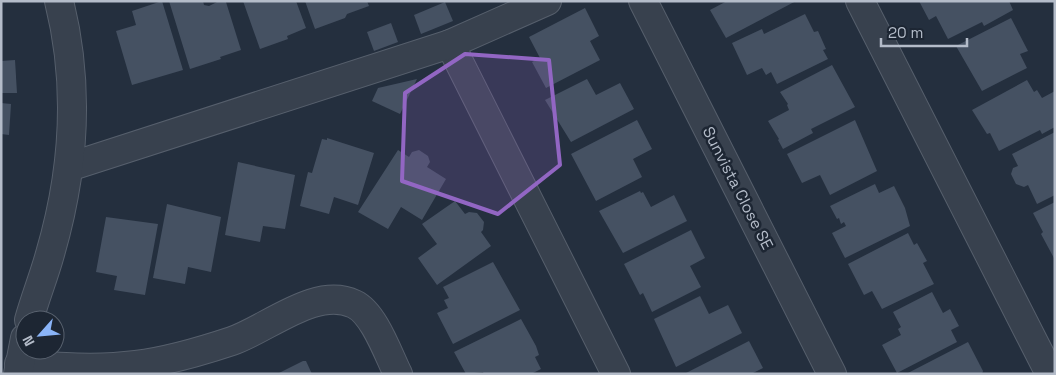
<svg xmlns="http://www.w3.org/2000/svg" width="1056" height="375" font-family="'Space Grotesk',sans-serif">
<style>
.building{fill:#455162}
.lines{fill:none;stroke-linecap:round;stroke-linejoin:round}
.minor-casing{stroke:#565f6c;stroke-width:30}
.minor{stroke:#38414e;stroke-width:28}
.marked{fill:#9266c3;fill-opacity:0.2;stroke:#9266c3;stroke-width:4;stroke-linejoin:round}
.labels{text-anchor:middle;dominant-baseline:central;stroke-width:5;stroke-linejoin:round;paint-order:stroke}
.street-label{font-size:16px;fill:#b4bcc9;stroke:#1d2633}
</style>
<rect width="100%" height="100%" fill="#242f3e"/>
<g class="building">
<path d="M162,1l21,69 -51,15 -16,-54 20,-6 -4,-14z"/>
<path d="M169,1h34l1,4 5,1 10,-5 7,1 15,48 -21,7 1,2 -31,10z"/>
<path d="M243,1h53l10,27 -19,8 1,3 -28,10z"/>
<path d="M305,1h62l2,5 -22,8 -2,4 -30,11z"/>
<path d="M727,1h69l-70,37 -16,-28z"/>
<path d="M919,1h90l4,9 -29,16 -2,-4 -34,17 -12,-23 -7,4z"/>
<path d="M445,2l8,19 -32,13 -7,-19z"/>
<path d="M585,8l14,28 -9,5 10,19 -54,28 -14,-26 8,-4 -11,-21z"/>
<path d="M805,14l9,18 4,-1 8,18 -3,1 5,9 -51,25 -6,-12 -5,3 -4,-7 -15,7 -15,-32 30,-14 2,5z"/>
<path d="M1011,18l17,33 -8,3 7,14 -45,23 -26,-45z"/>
<path d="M391,23l7,19 -24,9 -7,-19z"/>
<path d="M15,60l2,33h-16v-32z"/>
<path d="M832,65l23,42 -44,22 2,4 -30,16 -5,-9 1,-1 -11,-18 21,-11 -2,-5 1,-1 -8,-12z"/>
<path d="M417,79l-17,35 -28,-13 6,-13z"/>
<path d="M587,79l9,16 24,-12 14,26 -63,33 -26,-42z"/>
<path d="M1027,80l7,12 3,-2 5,8 13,-7v36l-13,7 -2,-4 -41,21 -9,-18 -3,1 -15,-24z"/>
<path d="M1,103l10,1 -2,31 -8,-1z"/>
<path d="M637,120l15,29 -19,10 9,18 -46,24 -25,-47z"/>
<path d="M855,120l22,51 -47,24 -10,-20 -18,8 -15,-29z"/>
<path d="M1055,132v63l-18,9 -9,-19 -4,2 -8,-3 -5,-10 2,-6 5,-2 -6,-12z"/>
<path d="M327,138l47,15 -16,52 -24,-8 -5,17 -29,-8 8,-34 4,1 10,-34 5,1z"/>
<path d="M398,150l11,7 3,-5 7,-2 9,6 2,6 -3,5 19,12 -24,41 -21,-13 -13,22 -30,-17z"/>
<path d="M238,162l57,13 -10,54 -22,-3 -3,16 -35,-7z"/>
<path d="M875,184l4,9 15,-7 11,22 5,18 -65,32 -13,-25 14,-7 -2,-4 -3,2 -2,-6 -2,1 -7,-13z"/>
<path d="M640,191l1,2 2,-1 8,15 23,-12 13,26 -64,32 -24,-42z"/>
<path d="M455,201l10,13 4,-2 8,1 7,9 -1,8 -2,2 10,14 -54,39 -19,-27 19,-14 -15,-20z"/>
<path d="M1055,202v58l-14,-26 2,-2 -10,-19z"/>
<path d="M167,204l54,13 -10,55 -23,-5 -3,17 -32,-6z"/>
<path d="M106,217l52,7 -13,71 -31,-5 3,-14 -21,-4z"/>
<path d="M691,230l14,28 -15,8 11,21 -49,25 -9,-19 -3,2 -16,-31z"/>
<path d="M908,233l6,12 3,-2 10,18 -4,2 11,21 -52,25 -10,-18 -8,4 -16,-31z"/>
<path d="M493,262l27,48 -67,34 -16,-31 11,-5 -4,-8 5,-2 -6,-11z"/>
<path d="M932,292l11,21 7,-4 9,17 -8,4 6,12 -60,31 -15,-28 19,-10 -3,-6 3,-2 -8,-15z"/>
<path d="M700,296l9,18 19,-9 14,28 -66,34 -22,-48z"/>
<path d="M521,319l15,27 3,9 -4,2 6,12 -10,5h-47l-1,-2 -17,2 -12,-22z"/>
<path d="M749,341l14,27 -12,6h-67z"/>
<path d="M968,342l15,29 -1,3h-76z"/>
<path d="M303,361h3l6,13h-35z"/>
</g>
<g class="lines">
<g class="minor-casing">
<g id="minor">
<path d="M643,1l189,373"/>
<path d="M860,1l190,373"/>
<path d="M450,44l166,330"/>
<path d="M69,167l381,-123 97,-43"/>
<path d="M29,320c6,-22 15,-44 21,-66 24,-82 30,-169 9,-253"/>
<path d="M19,364c38,3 78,6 117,1 32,-4 66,-14 96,-24 37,-13 84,-55 122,-37 20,9 34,50 44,70"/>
<path d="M18,374l7,-36"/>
</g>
</g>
<use href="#minor" class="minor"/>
</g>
<path class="marked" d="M465,54l84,6 11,105 -62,49 -96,-33 3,-88z"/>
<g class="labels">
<g class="street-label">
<text transform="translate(738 188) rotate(63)">Sunvista Close SE</text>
</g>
</g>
<rect width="1056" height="375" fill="none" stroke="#b4bcc9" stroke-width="5"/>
<g transform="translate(40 335) rotate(243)"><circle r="24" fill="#1d2633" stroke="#59626f"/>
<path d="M0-4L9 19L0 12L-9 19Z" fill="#8ab4f8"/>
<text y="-8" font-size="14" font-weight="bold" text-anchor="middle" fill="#b4bcc9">N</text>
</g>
<path d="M881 38v8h86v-8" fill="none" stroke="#b4bcc9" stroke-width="2.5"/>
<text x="888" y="38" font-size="15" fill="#b4bcc9" stroke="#1d2633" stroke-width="4" paint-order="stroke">20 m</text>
</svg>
